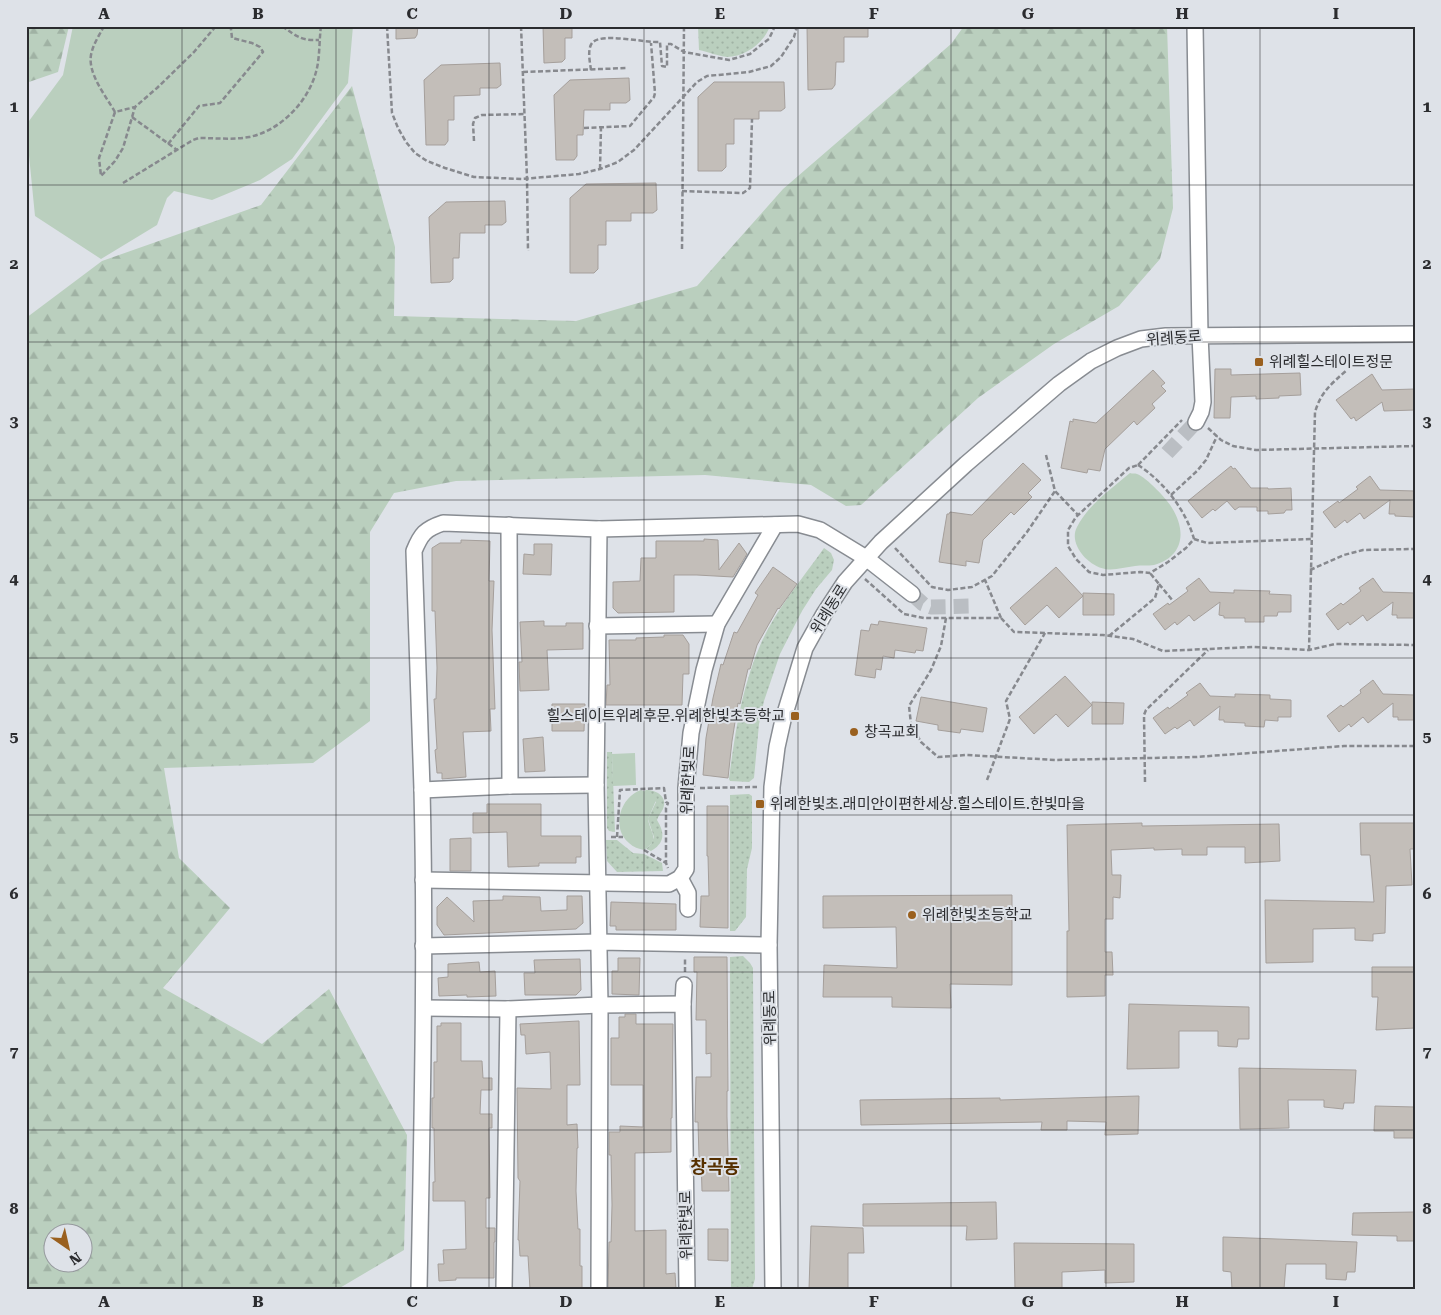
<svg xmlns="http://www.w3.org/2000/svg" width="1441" height="1315" font-family="'Roboto Serif','Noto Sans KR',serif">
<style>
.grass{fill:url(#grass-dots)}
.forest{fill:url(#forest-firs);fill-rule:evenodd}
.green{fill:#bacfbe}
.building{fill:#c3beb9;stroke:#a59f9b}
.lines{fill:none;stroke-linecap:round;stroke-linejoin:round}
.minor-tunnel{stroke:#babec3;stroke-width:15;stroke-dasharray:15 8;stroke-linecap:butt}
.minor-casing{stroke:#888c92;stroke-width:18}
.path{stroke:#87898e;stroke-width:2.5;stroke-dasharray:5 2.5;stroke-linecap:butt}
.minor{stroke:#fff;stroke-width:15}
.grid{fill:none;stroke:#2b2c2f;stroke-width:1;stroke-opacity:0.55}
.poi-dot{fill:#9a601e;stroke:#dee2e8;stroke-width:2}
.labels{text-anchor:middle;dominant-baseline:central;stroke-width:4;stroke-linejoin:round;paint-order:stroke}
.street-label{font-size:15px;fill:#2b2c2f;stroke:#dee2e8}
.poi-label{font-size:15px;fill:#2b2c2f;stroke:#dee2e8;text-anchor:start}
.quarter-label{font-size:18px;font-weight:bold;fill:#563000;stroke:#dee2e8}
.neatline{fill:none;stroke:#2b2c2f;stroke-width:2}
.grid-label{font-size:16px;text-anchor:middle;font-weight:bold;fill:#2b2c2f}
</style>
<defs>
<pattern id="grass-dots" width="8" height="8" patternUnits="userSpaceOnUse" patternTransform="scale(1.25)"><rect width="8" height="8" fill="#bacfbe"/><path d="M2 2h.1M6 6h.1" fill="none" stroke="#a0b2a4" stroke-width="1.8" stroke-linecap="round"/></pattern>
<pattern id="forest-firs" width="22" height="20" patternUnits="userSpaceOnUse" patternTransform="scale(1.25)"><rect width="22" height="20" fill="#bacfbe"/><path d="M5 1l3.5 6h-7zM16 11l3.5 6h-7z" fill="#a0b2a4"/></pattern>
</defs>
<rect width="100%" height="100%" fill="#dee2e8"/>
<g class="grass">
<path d="M698,26h72c-6,17 -25,31 -43,31 -9,-1 -19,-5 -28,-7z"/>
<path d="M824,548l7,5 3,7 -2,10 -16,19 -14,22 -22,43 -16,47 -5,23 -5,54 -5,4 -19,-1 -1,-2c6,-47 13,-94 33,-138 15,-33 41,-63 62,-93z"/>
<path d="M607,752h5l3,80 -6,-1 -2,-3z"/>
<path d="M646,790c11,0 22,7 17,19 -2,4 -5,7 -6,11 8,13 8,23 -6,31l-5,-2 5,-5 3,-7 -6,-18 8,-17 -12,-11z"/>
<path d="M749,794l3,2v52l-5,21 -1,48 -11,14h-5v-136z"/>
<path d="M606,840h11l16,13 11,1 18,9 1,8 -46,1 -10,-11z"/>
<path d="M743,956l7,7 3,5 2,311 -3,10h-21l-1,-332z"/>
</g>
<g class="forest">
<path d="M26,26h43l-11,46 -32,11z"/>
<path d="M964,26h203l6,182 -13,51 -41,47 -65,38 -76,54 -117,107 -15,1 -35,-21 -106,-10 -249,6 -62,12 -24,39v189l-57,42 -149,5 15,90 51,50 -67,80 99,56 67,-55 78,146 -3,115 -66,39h-312v-971l76,-57 159,-56 91,-119 43,161 -1,69 182,5 121,-35 86,-97 168,-145zM52,1232h30v30h-30z"/>
</g>
<g class="green">
<path d="M73,26h280l-5,57 -56,76 -32,21 -48,20 -38,-9 -7,7 -10,27 -56,34 -66,-43 -9,-91 37,-50z"/>
<path d="M1130,473c2,1 5,0 7,1 9,3 31,26 35,34 15,24 11,49 -18,57 -6,1 -13,0 -19,1 -10,1 -21,5 -30,3 -17,-3 -37,-25 -28,-42 11,-22 34,-38 53,-54z"/>
<path d="M635,753l1,32 -23,1 -1,-32z"/>
<path d="M641,790l13,5 3,3 -9,21c2,14 13,20 -4,31 -5,-1 -11,-3 -15,-7 -18,-15 -9,-46 12,-53z"/>
</g>
<g class="building">
<path d="M396,26h22l-1,9 -2,3 -19,1z"/>
<path d="M543,26l29,1v11h-7v21l-3,3 -18,1z"/>
<path d="M807,26h61v11h-24v25h-8l-1,23 -3,4 -24,1z"/>
<path d="M500,63l1,22 -4,3h-17v7l-26,1v24h-6v21l-3,4h-19l-2,-65 17,-15z"/>
<path d="M629,78l1,22 -4,3h-16v7h-26l-1,25h-6v21l-3,4h-18l-2,-65 16,-15z"/>
<path d="M714,82h70l1,26 -4,3h-22v8h-25v25h-8v23l-4,4h-24v-74z"/>
<path d="M656,183l1,27 -4,3h-22v8h-25v24h-8v24l-4,4h-24v-75l16,-14z"/>
<path d="M505,201l1,21 -4,3h-17v8h-25l-1,25h-6v21l-3,3 -19,1 -2,-66 17,-15z"/>
<path d="M1215,369h16v6l69,-2 1,22 -22,1v2l-23,1v-3l-25,1 -1,21h-16z"/>
<path d="M1153,370l12,13 -4,3 5,5 -14,13 3,4 -18,17 -3,-4 -29,28 -5,22 -12,-2 -1,4 -26,-5 9,-47 3,1v-3l23,4z"/>
<path d="M1372,374l10,16 33,-1v21l-31,1 -2,-9 -26,19 -2,-4 -3,2 -15,-19z"/>
<path d="M1023,463l18,17 -13,13 4,4 -18,18 -3,-3 -28,28 -4,23 -13,-2v5l-27,-4 8,-48h2l1,-2 22,3z"/>
<path d="M1231,466l2,3 2,-1 16,20h17v1l23,-1 1,22h-6l-2,3 -16,1v-3h-11v-4h-18l-4,3 -8,-9 -12,10 -2,-2 -11,9 -14,-17z"/>
<path d="M1370,476l10,14 35,1v26l-20,-1v-2h-6l1,-14 -26,19 -4,-6 -13,10 -2,-3 -10,8 -12,-16 15,-11 1,2 19,-14 -2,-2z"/>
<path d="M704,539l14,1 1,30 20,-27 8,11 -14,23 -36,-2h-23v37l-56,1 -5,-5v-26l27,-1 1,-23h15v-17h48z"/>
<path d="M461,540l29,1 -1,40h5l-2,49 3,79h-5l1,22 -28,1 3,45 -24,2v-6h-5l-2,-23 2,-1 -3,-50h2l1,-31 -2,-57h-3v-63l8,-5h21z"/>
<path d="M534,544h18l-1,31 -28,-1 1,-20 10,1z"/>
<path d="M773,567l24,17 -18,25 -1,-1 -21,37 -7,24h-2l-8,35 -2,-1 -6,38 -4,37 -25,-3 3,-37 7,-40 8,-34 2,1 11,-33 3,1 21,-38 -3,-2z"/>
<path d="M1056,567l27,29 -24,22 -12,-13 -22,20 -15,-17z"/>
<path d="M1199,578l11,14 24,1v-3l36,1 -1,3 22,1v17h-13l-1,4h-13v6h-19v-4h-21v-2l-5,-1 1,-13 -26,19 -5,-6 -12,10 -2,-3 -10,8 -12,-16 15,-11 1,2 19,-14 -2,-3z"/>
<path d="M1373,578l10,14 32,1v25h-18v-3h-5l1,-13 -26,19 -4,-6 -13,10 -2,-3 -10,8 -12,-16 15,-11 2,2 18,-14 -2,-3z"/>
<path d="M1083,593l31,1v21h-31z"/>
<path d="M544,621v5h22v-3h17v26l-36,1 2,40 -29,1 -1,-29h3l-2,-40z"/>
<path d="M879,621l48,7 -4,23 -7,-1 -1,3 -20,-3 -1,8 -11,-2 -2,14 -5,-1 -1,9 -20,-3 6,-45 8,1 2,-7 7,1z"/>
<path d="M664,635h19l6,9v30h-6l-1,31h-76l1,-20h3l-1,-45h27v-2l28,-1z"/>
<path d="M1065,676l27,29 -24,22 -12,-13 -22,20 -15,-17z"/>
<path d="M1373,680l10,14 32,1v25h-17v-3h-5v-14l-25,20 -5,-6 -12,10 -2,-3 -10,8 -12,-16 14,-11 2,2 18,-14 -1,-3z"/>
<path d="M1200,683l10,13 25,1v-3l35,1v4l21,1v17h-13v4l-13,-1 -1,7 -19,-1v-3l-21,-1v-2h-5l1,-14 -26,20 -4,-6 -13,9 -2,-2 -10,7 -12,-16 15,-11 1,2 19,-14 -2,-2z"/>
<path d="M921,697l66,11 -4,24 -22,-3 -1,4 -22,-3v-5l-22,-4z"/>
<path d="M1092,702l32,1 -1,21h-31z"/>
<path d="M552,704h33l-1,27h-32z"/>
<path d="M543,737l2,34 -20,1 -2,-33z"/>
<path d="M487,804h54v32h40v21h-5v6h-37v3l-31,1 -1,-35 -34,1v-20h14z"/>
<path d="M707,806h21v122l-28,-1 1,-31h8l-1,-40h-1z"/>
<path d="M1142,823v3l137,-2 1,37 -35,2v-16h-38v8h-25v-6l-28,1v-2l-43,2 1,25h9l-1,23 -7,-1v22h-8v33h7l1,23h-8v21l-38,1v-66h2l-2,-106z"/>
<path d="M1360,823h55v26h-5l2,36 -26,1 -1,47 -12,1v7l-18,-1v-12l-42,1v33l-47,1 -1,-63 109,2 -4,-47h-9z"/>
<path d="M471,838v33h-21v-32z"/>
<path d="M1012,895v90l-62,-1 1,24 -59,-1v-10h-69l1,-32 73,3 -1,-41 -73,1v-32z"/>
<path d="M503,896l37,1 1,14 26,-1v-14h15l1,27 -7,6 -132,6 -7,-10v-18l10,-10 27,25 -1,-21 30,-1z"/>
<path d="M611,902l65,2v26h-60v-4h-6z"/>
<path d="M694,957h33l1,134h-1v26l2,74h-27l-1,-34h-2l-1,-35h-3l1,-45h15v-24l-5,1v-34h-10l1,-48h-3z"/>
<path d="M618,958h22l-1,37 -27,-1v-23h6z"/>
<path d="M580,959l1,31 -5,5h-51l-1,-22h11l-1,-13z"/>
<path d="M479,962l1,10 15,-1 1,25 -29,1v-2l-28,1 -1,-18 10,-1v-13z"/>
<path d="M1372,967h43v61l-39,2 2,-33h-6z"/>
<path d="M1129,1004l120,3v32h-11l-1,8 -19,-1v-15h-39v37l-52,1z"/>
<path d="M625,1014h11v10h37l-1,94h-1v34l-36,1v78l31,-1v44l9,-1 1,16h-68l1,-47h2l1,-37 -1,-50h-2v-23h11v-6l23,1v-42h-32v-47h8v-21h6z"/>
<path d="M579,1021l1,64h-13v40l10,-1 1,24h-1l-1,43 2,38h2v37h2v23h-52l-2,-33h-8l-1,-16h-1l2,-59 -2,-3 -1,-90 34,1 -1,-37 -24,2 -1,-19h-4l-1,-11z"/>
<path d="M441,1023h20v38h21l1,17h9v12h-11l-1,24h12v14h-3l1,70h-4v30h9v14h-1v36h-38v2l-17,1 -1,-17h6l-1,-14 23,-1 -1,-48h-32v-19h2l-1,-54h-2v-30h2v-36h3v-36h4z"/>
<path d="M1239,1068l117,2 -2,33h-10l-1,6 -19,-2v-7h-36l1,28 -49,1z"/>
<path d="M1139,1096l-1,38 -33,1 1,-13 -39,-1v9h-26l1,-8 -181,3 -1,-25 140,-2v2z"/>
<path d="M1375,1106l40,1v31h-21v-7h-20z"/>
<path d="M996,1202l1,37 -31,1 1,-14h-104v-22z"/>
<path d="M1415,1212v29h-18v-5l-45,-1 1,-22z"/>
<path d="M811,1226l52,2 1,25h-16v36h-39z"/>
<path d="M708,1229h20v32l-20,-1z"/>
<path d="M1223,1237l134,5 -2,30h-8l-1,8 -20,-1v-15h-40l-2,25h-52l-1,-17 -8,-1z"/>
<path d="M1014,1243l120,1v38l-29,1v-13l-43,2v17h-47z"/>
</g>
<g class="lines">
<g class="minor-tunnel">
<path d="M1167,453l29,-31"/>
<path d="M912,594l11,10 8,3 42,-1"/>
</g>
<g class="minor-casing">
<g id="minor">
<path d="M1195,26l5,309 3,67 -2,10 -5,10"/>
<path d="M509,525l1,261"/>
<path d="M597,626l120,-2"/>
<path d="M422,790l88,-4 86,-1"/>
<path d="M680,878l8,15v16"/>
<path d="M423,880l246,4 11,-6 6,-9v-81l5,-55 13,-63 13,-46 58,-99"/>
<path d="M423,946l176,-4 170,3"/>
<path d="M683,1004l1,-19"/>
<path d="M424,1008l84,1 92,-4 83,-1 4,285"/>
<path d="M419,1289c3,-167 7,-333 3,-500 -2,-79 -5,-158 -8,-238 7,-17 11,-22 29,-28l156,6 199,-5 22,6 46,28 46,36"/>
<path d="M504,1289l4,-280"/>
<path d="M599,1289l1,-284 -4,-220 3,-256"/>
<path d="M773,1289l-4,-344 3,-158 5,-40 6,-27 22,-72 19,-34 21,-32 36,-40 85,-78 93,-80 32,-23 26,-13 24,-9 25,-3 249,-2"/>
</g>
</g>
<g class="path">
<path d="M104,26c-4,8 -10,17 -12,25 -7,20 14,45 23,61l20,-5 22,-19 37,-36 22,-26"/>
<path d="M282,26c14,10 19,15 37,14"/>
<path d="M387,26l5,87 6,15 8,14 9,11 12,8 18,7 29,9 48,2 57,-5 21,-5 18,-7 16,-12 63,-68 10,-6 42,-4 22,-6 10,-9 13,-20 3,-11"/>
<path d="M521,26l6,152 1,73"/>
<path d="M591,70c-1,-8 -4,-20 1,-27 9,-11 53,0 68,-1l2,24 5,1v-23h4l13,8 45,8 21,-6 11,-9 8,-6 6,-13"/>
<path d="M523,72l104,-4"/>
<path d="M115,112l-16,46 2,18 14,-15 8,-13 12,-41"/>
<path d="M132,117l45,33"/>
<path d="M584,128l46,-2 24,-29 1,-4 -4,-50"/>
<path d="M474,141l-1,-17 2,-6 7,-3 43,-1"/>
<path d="M168,144l31,-38 21,-3 43,-51 -3,-5 -8,-4 -20,-5 -1,-9 -2,-3"/>
<path d="M600,169l1,-42"/>
<path d="M123,183l70,-43 6,-2c17,0 34,2 50,-1 31,-6 59,-35 67,-65 4,-14 3,-31 5,-46"/>
<path d="M682,191l61,2 7,-5 2,-69"/>
<path d="M682,249l2,-223"/>
<path d="M1208,428l13,12 12,6 23,4 159,-4"/>
<path d="M1046,455l9,36 23,24"/>
<path d="M1138,465c25,16 48,45 56,74l-8,9 -18,14 -18,11 -10,-1 -37,3 -14,-3 -13,-13 -8,-13v-16l8,-13 53,-49z"/>
<path d="M1138,465l44,-45"/>
<path d="M1171,495l26,-24 9,-11 11,-24"/>
<path d="M1194,539l13,4 104,-4"/>
<path d="M895,548l37,39 16,3 24,-3 20,-11 35,-44 28,-41"/>
<path d="M1310,570l34,-15 19,-5 52,-1"/>
<path d="M865,579l39,35 20,4h77l-16,-38"/>
<path d="M1159,584l14,17"/>
<path d="M946,618l-5,28 -10,24 -22,36 2,18 10,18 17,15 28,-2 90,5 140,-3 148,-11h71"/>
<path d="M1001,618l13,14 89,3 30,4 30,12 90,-4 56,3 26,-6 80,1"/>
<path d="M1109,636l46,-38 4,-14 -9,-11"/>
<path d="M1309,650l6,-238c6,-20 16,-28 32,-42"/>
<path d="M987,780l23,-61 -4,-18 39,-68"/>
<path d="M1145,782l-1,-67 2,-5 62,-60"/>
<path d="M700,788l57,-1"/>
<path d="M611,837h12"/>
<path d="M617,837l3,-47 44,-2 2,14 2,1 -2,5v55l2,5"/>
<path d="M644,850l22,13"/>
<path d="M685,972v-15"/>
</g>
<use href="#minor" class="minor"/>
</g>
<path class="grid" d="M182,26v1263M336,26v1263M489,26v1263M644,26v1263M798,26v1263M951,26v1263M1106,26v1263M1260,26v1263M26,185h1389M26,342h1389M26,500h1389M26,658h1389M26,815h1389M26,972h1389M26,1130h1389"/>
<g class="poi-dot">
<rect x="1254" y="357" width="10" height="10" rx="2.5"/>
<rect x="790" y="711" width="10" height="10" rx="2.5"/>
<circle cx="854" cy="732" r="5"/>
<rect x="755" y="799" width="10" height="10" rx="2.5"/>
<circle cx="912" cy="915" r="5"/>
</g>
<g class="labels">
<g class="street-label">
<text transform="translate(1174 338) rotate(-4)">위례동로</text>
<text transform="translate(829 609) rotate(-58)">위례동로</text>
<text transform="translate(688 780) rotate(-87)">위례한빛로</text>
<text transform="translate(770 1018) rotate(-91)">위례동로</text>
<text transform="translate(686 1225) rotate(-91)">위례한빛로</text>
</g>
<g class="poi-label">
<text x="1269" y="362">위례힐스테이트정문</text>
<text x="785" y="716" text-anchor="end">힐스테이트위례후문.위례한빛초등학교</text>
<text x="864" y="732">창곡교회</text>
<text x="770" y="804">위례한빛초.래미안이편한세상.힐스테이트.한빛마을</text>
<text x="922" y="915">위례한빛초등학교</text>
</g>
<g class="quarter-label">
<text x="715" y="1166">창곡동</text>
</g>
</g>
<rect width="1441" height="1315" fill="none" stroke="#dee2e8" stroke-width="55"/>
<g transform="translate(68 1248) rotate(146)"><circle r="24" fill="#dee2e8" stroke="#96999e"/>
<path d="M0-4L9 19L0 12L-9 19Z" fill="#9a601e"/>
<text y="-8" font-size="14" font-weight="bold" text-anchor="middle" fill="#2b2c2f">N</text>
</g>
<rect x="28" y="28" width="1386" height="1260" class="neatline"/>
<g class="grid-label">
<text x="104" y="19">A</text>
<text x="258" y="19">B</text>
<text x="412" y="19">C</text>
<text x="566" y="19">D</text>
<text x="720" y="19">E</text>
<text x="874" y="19">F</text>
<text x="1028" y="19">G</text>
<text x="1182" y="19">H</text>
<text x="1336" y="19">I</text>
<text x="14" y="112">1</text>
<text x="1427" y="112">1</text>
<text x="14" y="269">2</text>
<text x="1427" y="269">2</text>
<text x="14" y="427">3</text>
<text x="1427" y="427">3</text>
<text x="14" y="584">4</text>
<text x="1427" y="584">4</text>
<text x="14" y="742">5</text>
<text x="1427" y="742">5</text>
<text x="14" y="899">6</text>
<text x="1427" y="899">6</text>
<text x="14" y="1057">7</text>
<text x="1427" y="1057">7</text>
<text x="14" y="1214">8</text>
<text x="1427" y="1214">8</text>
<text x="104" y="1307">A</text>
<text x="258" y="1307">B</text>
<text x="412" y="1307">C</text>
<text x="566" y="1307">D</text>
<text x="720" y="1307">E</text>
<text x="874" y="1307">F</text>
<text x="1028" y="1307">G</text>
<text x="1182" y="1307">H</text>
<text x="1336" y="1307">I</text>
</g>
</svg>
